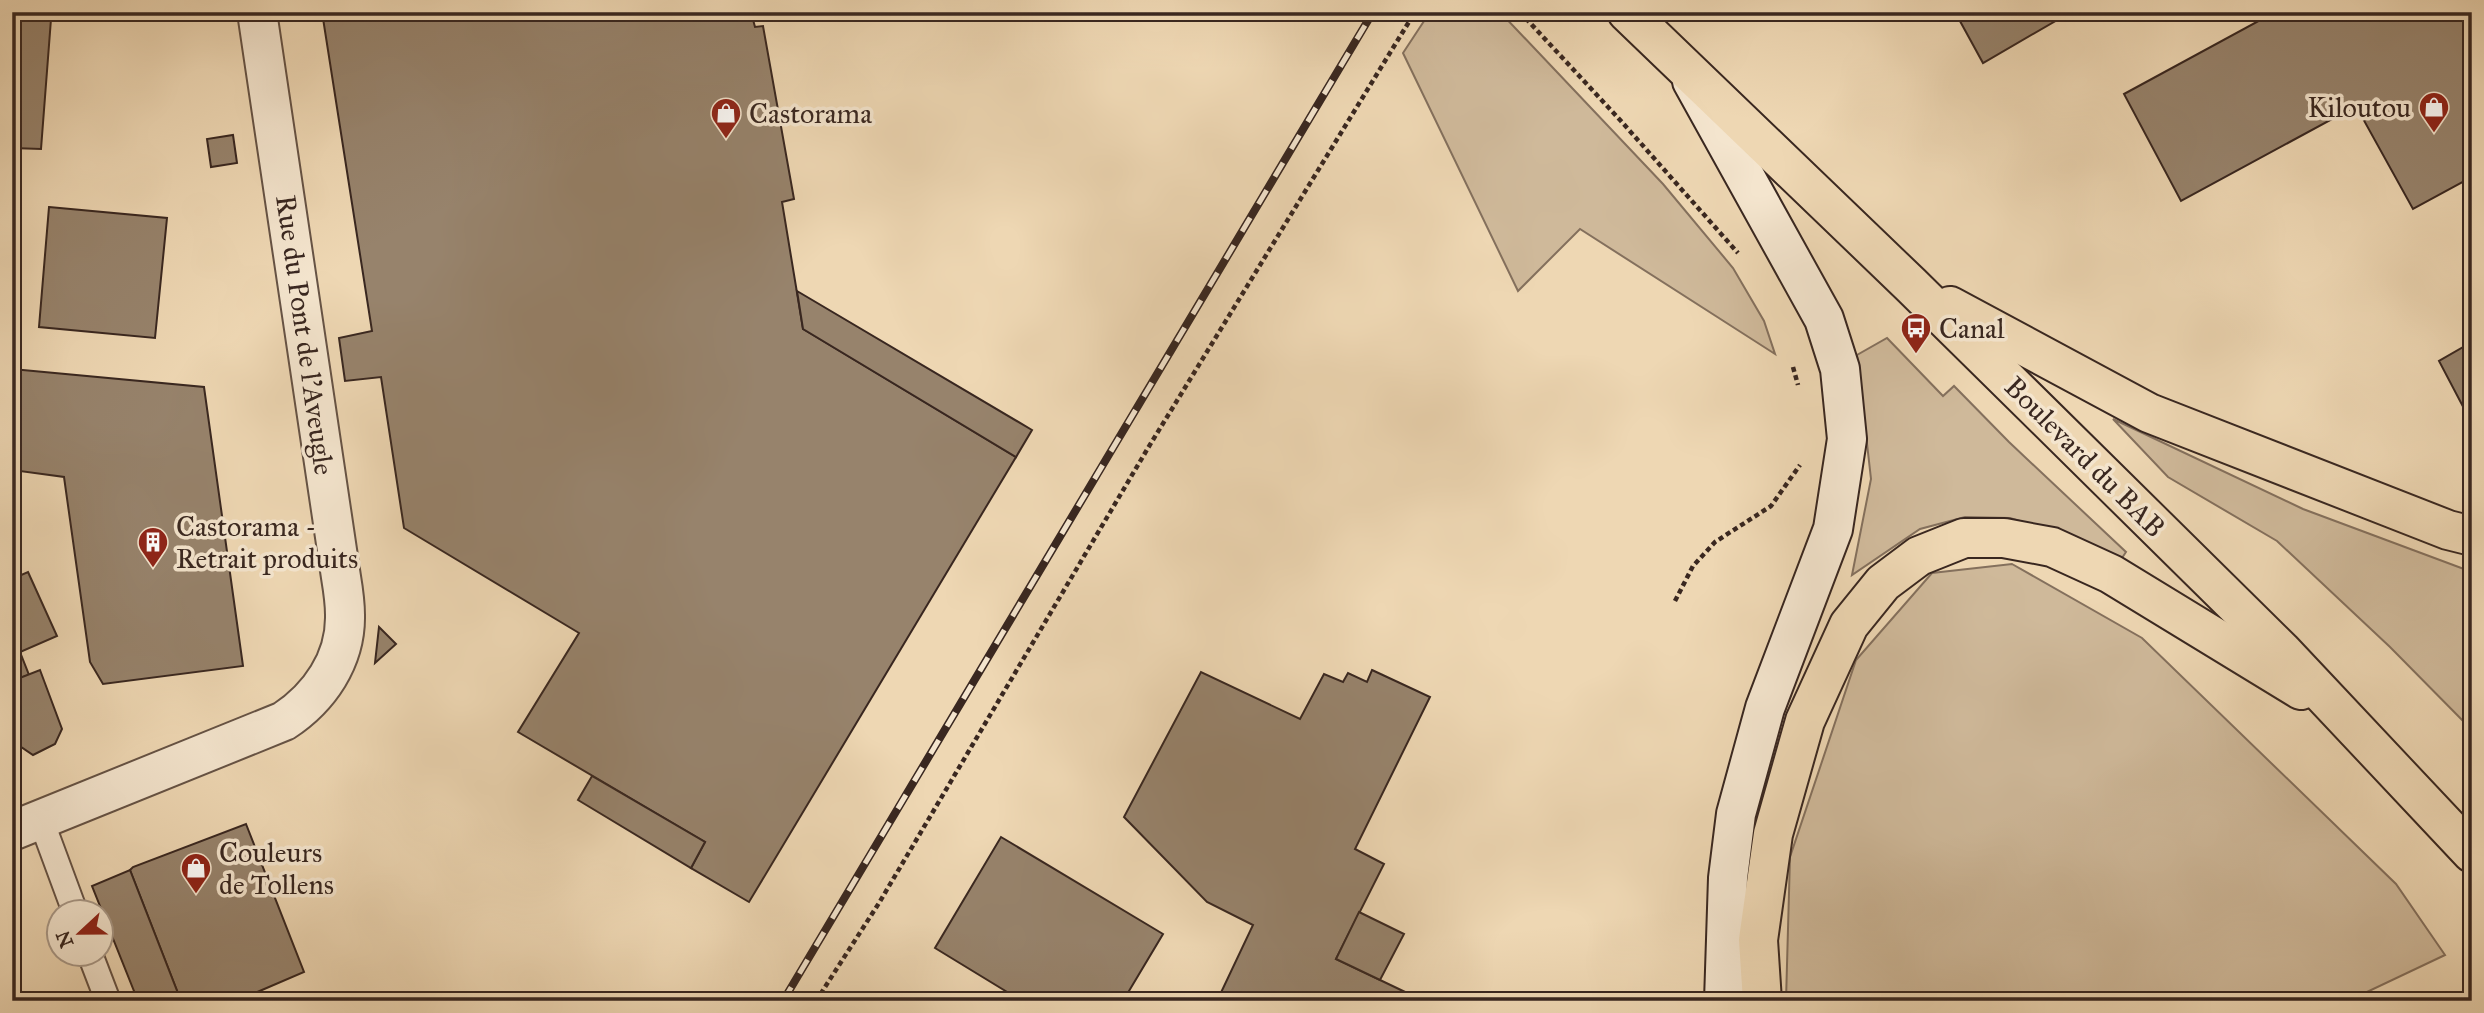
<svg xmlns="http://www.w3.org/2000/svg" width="2484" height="1013" font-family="'IM FELL Great Primer',serif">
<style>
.green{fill:#cfb99a;stroke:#84705d;stroke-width:2}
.building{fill:#97836c;stroke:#392720;stroke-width:2}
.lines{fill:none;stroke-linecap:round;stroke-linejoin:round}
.service-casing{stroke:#665345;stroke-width:28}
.minor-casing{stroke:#665345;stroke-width:42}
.secondary-casing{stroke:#392720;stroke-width:42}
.primary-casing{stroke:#392720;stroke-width:42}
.path{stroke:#392720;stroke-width:4.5;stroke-dasharray:5 3.5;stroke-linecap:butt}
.service{stroke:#f4e5ce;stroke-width:24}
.minor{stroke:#f4e5ce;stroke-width:38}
.secondary{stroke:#f4e5ce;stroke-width:38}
.primary{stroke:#eed7b3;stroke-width:38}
.rail-casing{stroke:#392720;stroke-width:8}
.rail{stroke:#f4e5ce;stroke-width:5;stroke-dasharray:16;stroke-linecap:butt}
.labels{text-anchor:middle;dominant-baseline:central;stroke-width:7;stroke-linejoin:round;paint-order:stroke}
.poi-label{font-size:28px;fill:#392720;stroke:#f4e5ce;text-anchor:start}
.street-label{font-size:28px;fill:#392720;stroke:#f4e5ce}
</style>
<rect width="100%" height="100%" fill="#eed7b3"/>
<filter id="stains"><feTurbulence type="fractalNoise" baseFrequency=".00286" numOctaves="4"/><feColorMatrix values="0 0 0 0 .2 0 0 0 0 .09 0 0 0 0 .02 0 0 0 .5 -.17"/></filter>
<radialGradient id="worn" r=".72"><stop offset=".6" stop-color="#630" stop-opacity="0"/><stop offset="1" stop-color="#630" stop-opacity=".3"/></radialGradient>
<g class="green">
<path d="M1430,12h70l163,172 70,84 31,53 11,33 -195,-125 -62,62 -115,-238z"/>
<path d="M1887,338l56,58 11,-10 55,56 117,110 -8,12 -42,-26 -66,-20 -45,-1 -45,12 -68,46 19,-96 -14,-124z"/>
<path d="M2113,419l190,90 169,63v158l-82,-83 -113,-106 -109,-64z"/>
<path d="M2012,564l130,74 254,246 49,71 -97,46h-562l4,-144 66,-197 76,-87z"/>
</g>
<g class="building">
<path d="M12,12h40l-1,7 -39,-2z"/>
<path d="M322,12h429l4,15 8,-1 31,173 -12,3 21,127 213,128 -267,445 -58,-34 14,-26 -187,-110 61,-99 -175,-105 -23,-151 -36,4 -6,-43 33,-7z"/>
<path d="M1955,12h116l-88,51z"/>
<path d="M2275,12h197v165l-59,32 -57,-103 -175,95 -57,-107z"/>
<path d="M12,17l39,2 -10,130 -29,-1z"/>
<path d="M233,135l4,28 -26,4 -4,-28z"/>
<path d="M49,207l118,11 -12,120 -116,-11z"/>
<path d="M797,291l235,139 -16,27 -213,-128z"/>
<path d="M2472,342v75l-3,1 -30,-57z"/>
<path d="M12,369l192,18 39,279 -140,18 -13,-22 -26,-185 -52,-7z"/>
<path d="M28,572l29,64 -37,16 9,23 -17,6v-102z"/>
<path d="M379,627l17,17 -21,19z"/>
<path d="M40,670l22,59 -7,15 -22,11 -12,-8 -6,3 -3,10v-79z"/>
<path d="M1372,670l58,27 -75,152 29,15 -48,95 88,42h-207l36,-76 -46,-23 -83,-85 77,-145 99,47 24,-45 19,8 5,-9 19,9z"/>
<path d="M592,776l113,66 -14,26 -113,-68z"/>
<path d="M246,824l58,148 -49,21 3,8h-77l-51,-131 3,-3z"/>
<path d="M1001,837l162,97 -40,67h-101l-87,-53z"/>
<path d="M130,870l51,131h-43l-46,-115z"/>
<path d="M1359,912l45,22 -24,46 -44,-21z"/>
</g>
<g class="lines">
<g class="service-casing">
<g id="service">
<path d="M41,820l34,92"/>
<path d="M90,954l18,47"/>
</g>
</g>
<g class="minor-casing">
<path id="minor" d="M12,831l272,-110c35,-23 62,-61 61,-106 0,-12 -2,-26 -4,-38l-84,-565"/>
</g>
<g class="secondary-casing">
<path id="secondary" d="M1692,81l132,238 16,50 7,70 -14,90 -68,179 -29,106 -8,64 -4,123"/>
</g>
<g class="primary-casing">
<g id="primary">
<path d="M1627,12l284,273 371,366 190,202"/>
<path d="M1950,306l199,107 299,117 24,6"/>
<path d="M1762,1001l-4,-61 15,-106 32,-113 44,-96 34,-42 36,-27 45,-18h40l48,9 59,27 190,116"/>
</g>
</g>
<g class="path">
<path d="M1520,12l101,109 117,132"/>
<path d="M1793,367l5,18"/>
<path d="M1675,601l18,-35 22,-24 56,-36 29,-41"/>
<path d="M816,1001l63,-98 269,-455 267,-436"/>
</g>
<use href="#service" class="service"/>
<use href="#minor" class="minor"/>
<use href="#secondary" class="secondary"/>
<use href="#primary" class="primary"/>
<g class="rail-casing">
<path id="rail" d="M783,1001l590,-989"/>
</g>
<use href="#rail" class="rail"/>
</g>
<defs>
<g id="shop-pin" transform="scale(1.575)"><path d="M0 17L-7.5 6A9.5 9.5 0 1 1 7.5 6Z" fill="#8f2418" stroke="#f4e5ce"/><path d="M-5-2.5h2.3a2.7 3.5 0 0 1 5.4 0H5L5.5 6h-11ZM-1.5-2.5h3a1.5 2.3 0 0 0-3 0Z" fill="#fff"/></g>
<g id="bus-pin" transform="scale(1.575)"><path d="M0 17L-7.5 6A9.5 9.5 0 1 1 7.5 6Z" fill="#8f2418" stroke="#f4e5ce"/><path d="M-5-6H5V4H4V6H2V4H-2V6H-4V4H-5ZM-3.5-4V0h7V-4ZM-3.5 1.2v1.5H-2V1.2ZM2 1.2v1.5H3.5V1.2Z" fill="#fff"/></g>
<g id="building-pin" transform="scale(1.575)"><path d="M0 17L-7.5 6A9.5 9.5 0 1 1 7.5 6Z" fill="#8f2418" stroke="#f4e5ce"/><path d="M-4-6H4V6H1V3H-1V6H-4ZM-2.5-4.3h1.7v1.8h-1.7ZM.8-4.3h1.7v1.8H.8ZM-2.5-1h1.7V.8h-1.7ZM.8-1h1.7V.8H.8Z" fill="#fff"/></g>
</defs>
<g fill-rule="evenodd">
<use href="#shop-pin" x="2434" y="107"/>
<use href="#shop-pin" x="726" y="113"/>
<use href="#bus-pin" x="1916" y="328"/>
<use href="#building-pin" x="153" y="542"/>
<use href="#shop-pin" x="196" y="868"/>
</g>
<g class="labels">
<g class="poi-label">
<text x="2411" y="107" text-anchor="end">Kiloutou</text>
<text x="749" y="113">Castorama</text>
<text x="1939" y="328">Canal</text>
<text x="176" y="526">Castorama -<tspan x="176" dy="32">Retrait produits</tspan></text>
<text x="219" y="852">Couleurs<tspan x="219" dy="32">de Tollens</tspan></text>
</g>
<g class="street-label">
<text transform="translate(305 335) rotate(82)">Rue du Pont de l'Aveugle</text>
<text transform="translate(2085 457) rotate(45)">Boulevard du BAB</text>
</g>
</g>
<rect width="2484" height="1013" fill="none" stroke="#eed7b3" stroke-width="42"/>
<rect x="14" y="14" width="2456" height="985" fill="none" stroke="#392720" stroke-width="3.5"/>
<rect x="21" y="21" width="2442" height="971" fill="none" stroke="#392720" stroke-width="2"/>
<g transform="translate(80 933) rotate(248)"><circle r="33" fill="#f4e5ce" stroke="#a99988" stroke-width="2"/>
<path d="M0-5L12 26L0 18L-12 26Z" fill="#8f2418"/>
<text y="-10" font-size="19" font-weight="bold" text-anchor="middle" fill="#392720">N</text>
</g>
<rect width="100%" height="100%" filter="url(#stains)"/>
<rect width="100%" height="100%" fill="url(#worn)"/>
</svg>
